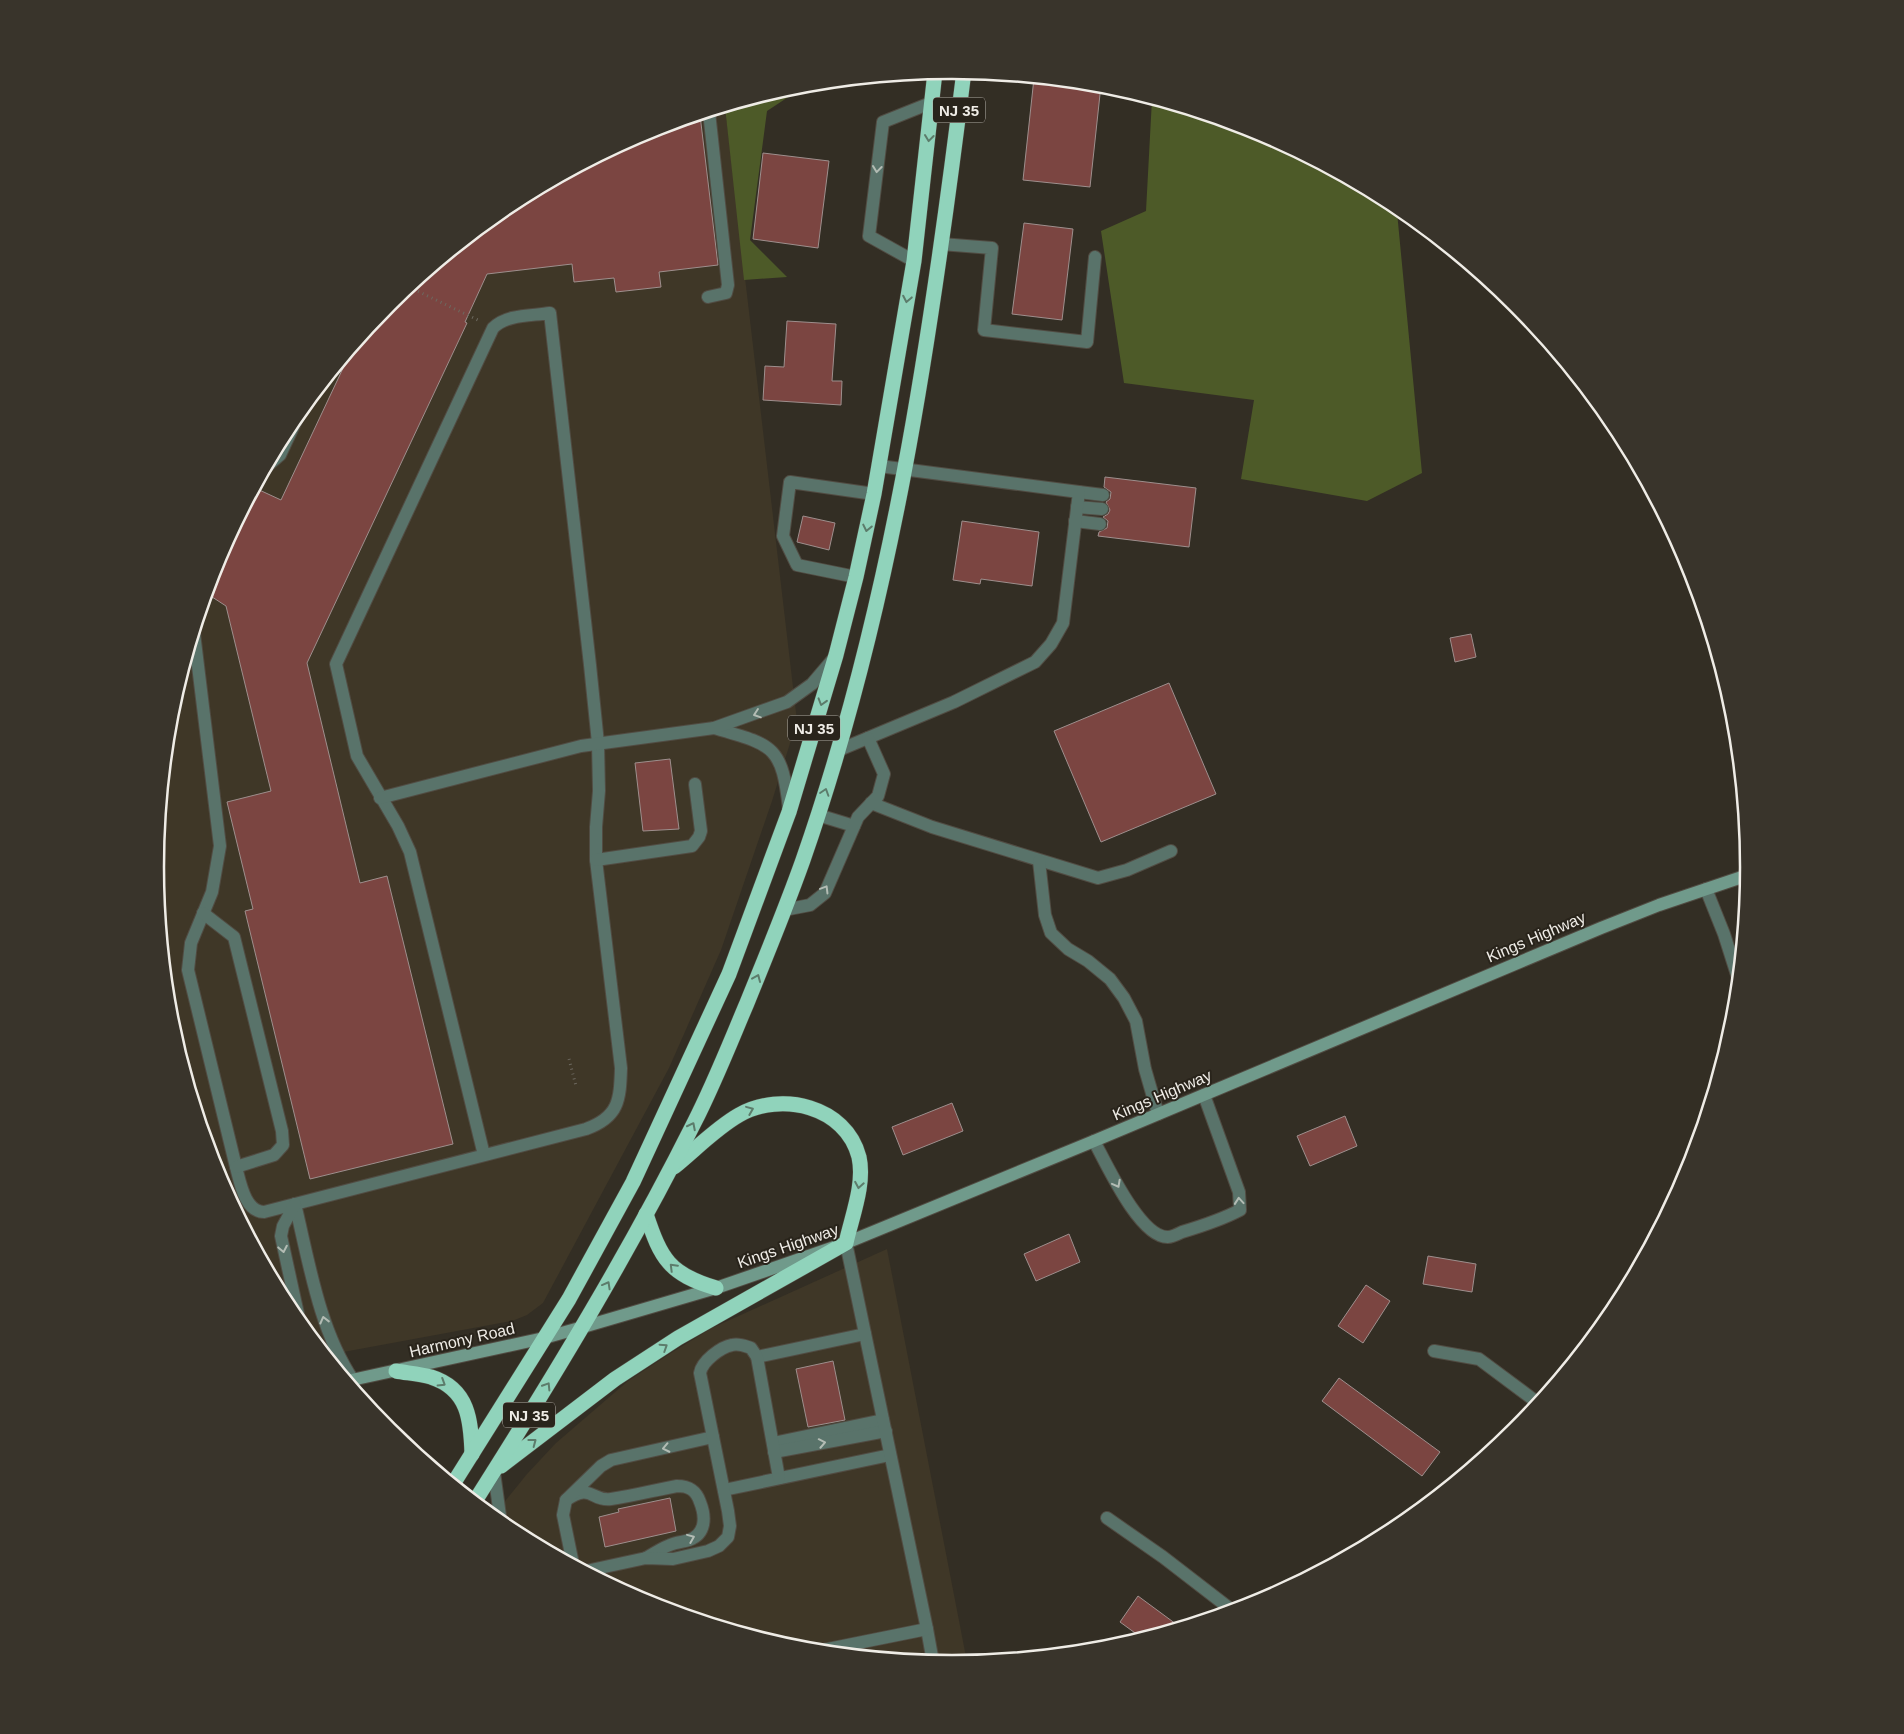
<svg xmlns="http://www.w3.org/2000/svg" width="1904" height="1734" font-family="Helvetica,sans-serif">
<style>
.built{fill:#3f3727}
.forest{fill:#4d5a28}
.building{fill:#7b4541;stroke:#9e8f8d}
.lines{fill:none;stroke-linecap:round;stroke-linejoin:round}
.lane-casing{stroke:#514c43;stroke-width:14}
.street-casing{stroke:#514c43;stroke-width:14}
.secondary-casing{stroke:#514c43;stroke-width:14}
.highway-casing{stroke:#514c43;stroke-width:16}
.path{stroke:#6d6960;stroke-width:3;stroke-dasharray:1 4;stroke-linecap:butt}
.lane{stroke:#59736a;stroke-width:12}
.street{stroke:#59736a;stroke-width:12}
.secondary{stroke:#709a8b;stroke-width:12}
.highway{stroke:#90d3bb;stroke-width:15}
.oneway{stroke:#5c7c6b}
.oneway2{stroke:#b3bcb4}
.labels{text-anchor:middle;dominant-baseline:central;stroke-width:4;stroke-linejoin:round;paint-order:stroke}
.shield{fill:#29241b;stroke:#b4b0a9;stroke-width:1}
.shield-label{font-size:15px;font-weight:bold;fill:#efece6}
.street-label{font-size:16px;fill:#efece6;stroke:#29241b}
.rim{fill:none;stroke:#efece6;stroke-width:2.5}
</style>
<rect width="100%" height="100%" fill="#332e24"/>
<g class="built">
<path d="M725,107l72,614 -25,80 -51,149 -52,118 -126,235 -16,12 -15,6 -185,34 -38,-45 -73,-138 -46,-150 -15,-155 15,-156 46,-149 73,-138 100,-121 120,-99 138,-73z"/>
<path d="M887,1249l80,413 -15,2 -156,-15 -149,-46 -138,-73 -16,-14 34,-42 29,-31 72,-62 43,-28 41,-25z"/>
</g>
<g class="forest">
<path d="M808,84l-41,27 -17,129 37,37 -43,3 -19,-173 72,-22z"/>
<path d="M1152,99l105,32 138,73 8,7 -6,1 25,261 -55,28 -126,-22 13,-79 -130,-17 -23,-152 45,-20z"/>
</g>
<g class="building">
<path d="M1034,78l67,7 -11,102 -67,-7z"/>
<path d="M700,115l18,150 -59,7 2,15 -45,5 -2,-14 -40,4 -2,-18 -85,10 -22,48 2,1 -160,340 53,220 27,-7 66,268 -143,35 -65,-268 8,-2 -26,-107 44,-11 -45,-185 -20,-13 10,-31 39,-74 26,12 72,-153 36,-44 120,-99 138,-73z"/>
<path d="M763,153l66,8 -11,87 -65,-9z"/>
<path d="M1024,223l49,6 -11,91 -50,-6z"/>
<path d="M787,321l49,3 -4,57h10l-1,24 -78,-5 2,-34 19,1z"/>
<path d="M1105,477l91,11 -7,59 -91,-11 1,-4 8,-4 1,-7 -5,-4 5,-3 2,-4 -4,-8 4,-3 1,-7 -7,-5z"/>
<path d="M803,516l32,7 -6,27 -32,-8z"/>
<path d="M962,521l77,11 -7,54 -51,-7 -1,5 -27,-4z"/>
<path d="M1471,634l5,23 -21,5 -5,-24z"/>
<path d="M1169,683l47,111 -115,48 -47,-111z"/>
<path d="M670,759l9,70 -36,2 -8,-68z"/>
<path d="M952,1103l11,28 -60,24 -11,-28z"/>
<path d="M1345,1116l12,30 -47,20 -13,-30z"/>
<path d="M1069,1234l11,28 -44,19 -12,-27z"/>
<path d="M1428,1256l48,8 -4,28 -49,-8z"/>
<path d="M1366,1285l24,16 -27,42 -25,-17z"/>
<path d="M833,1361l12,59 -37,7 -12,-58z"/>
<path d="M1339,1378l101,74 -18,24 -100,-75z"/>
<path d="M670,1498l6,33 -71,16 -6,-30 20,-5 -1,-3z"/>
<path d="M1138,1596l42,31 -38,11 -22,-16z"/>
</g>
<g class="lines">
<g class="lane-casing">
<g id="lane">
<path d="M941,244l51,4 -8,82 103,12 8,-85"/>
<path d="M914,261l-45,-25 14,-114 50,-20"/>
<path d="M708,297l18,-4 2,-8 -19,-173"/>
<path d="M266,467l14,-12 21,-45"/>
<path d="M1079,492l24,3"/>
<path d="M1077,507l25,2"/>
<path d="M1075,521l25,3"/>
<path d="M856,577l-59,-12 -14,-29 7,-54 84,12"/>
<path d="M194,633l26,213 -8,46 -21,51 -3,27 48,197c4,15 9,45 28,45l322,-83c33,-12 34,-29 35,-61l-25,-208v-33l3,-36 -1,-48 -8,-78 -40,-352c-19,3 -43,1 -57,15l-157,336 21,92 41,70 12,26 74,303"/>
<path d="M714,728c59,17 68,17 75,81"/>
<path d="M839,750l115,-48 81,-40 16,-18 12,-21 16,-131 -200,-26"/>
<path d="M380,798l201,-52 133,-18 73,-26 25,-18 23,-27"/>
<path d="M871,803l61,24 166,51 29,-8 44,-19"/>
<path d="M818,815l36,11"/>
<path d="M596,860l96,-14 7,-9 2,-6 -6,-47"/>
<path d="M1039,861l6,54 6,18 17,16 20,12 22,18 14,19 12,23 9,48 13,45"/>
<path d="M784,910l26,-5 15,-12 33,-76 20,-21 6,-22 -16,-36"/>
<path d="M203,913l31,24 48,194 1,14 -9,10 -38,12"/>
<path d="M1094,1141c12,22 46,97 74,96 4,0 10,-3 14,-5 20,-6 39,-12 58,-22l-1,-18 -35,-97"/>
<path d="M295,1204c14,58 24,125 58,176"/>
<path d="M295,1204l-12,22 -2,10 19,87"/>
<path d="M757,1357l108,-23"/>
<path d="M773,1443l110,-23"/>
<path d="M774,1452l112,-21"/>
<path d="M724,1490l166,-35"/>
<path d="M566,1500c26,-18 25,2 45,-1 22,-3 44,-9 66,-13 12,0 19,4 23,16 6,15 6,32 -11,38 -6,2 -13,2 -19,5 -8,3 -16,8 -24,13"/>
<path d="M573,1564l-10,-49 3,-15 35,-34 10,-6 102,-23"/>
<path d="M586,1571l60,-13 27,1 35,-8 11,-5 9,-9 2,-11 -2,-15 -28,-138c2,-12 21,-26 32,-28 7,-2 13,1 19,3l6,9 22,121"/>
<path d="M927,1629l6,33"/>
</g>
</g>
<g class="street-casing">
<g id="street">
<path d="M1706,889l18,45 14,44"/>
<path d="M1434,1351l45,8 59,44"/>
<path d="M494,1472l7,51"/>
<path d="M1107,1518l56,39 70,54"/>
<path d="M818,1651l109,-22 -81,-386"/>
</g>
</g>
<g class="secondary-casing">
<path id="secondary" d="M347,1381l197,-43 39,-11 133,-39 130,-45 248,-102 507,-213 58,-23 89,-30"/>
</g>
<g class="highway-casing">
<g id="highway">
<path d="M646,1214c15,45 23,60 70,74"/>
<path d="M396,1371c11,2 24,3 35,6 38,12 40,44 41,77"/>
<path d="M501,1466l114,-87 63,-41 168,-95c6,-27 19,-59 13,-86 -13,-51 -78,-66 -120,-42 -23,13 -44,35 -65,52"/>
<path d="M453,1484l116,-185 64,-117 96,-208 60,-162 47,-157 20,-78 18,-83 40,-233 21,-189"/>
<path d="M475,1501c78,-123 154,-248 219,-378 20,-39 36,-80 53,-120 19,-47 39,-95 56,-143 89,-255 128,-522 161,-789"/>
</g>
</g>
<g class="path">
<path d="M409,287l71,34"/>
<path d="M569,1059l7,27"/>
</g>
<use href="#lane" class="lane"/>
<use href="#street" class="street"/>
<use href="#secondary" class="secondary"/>
<use href="#highway" class="highway"/>
</g>
<defs><path id="oneway-chevron" d="M-2-3.5L2.5 0L-2 3.5" fill="none" stroke-width="1.6" stroke-linecap="round" stroke-linejoin="round" transform="scale(1.25)"/></defs>
<g class="oneway">
<use href="#oneway-chevron" transform="translate(929 138) rotate(97)"/>
<use href="#oneway-chevron" transform="translate(907 299) rotate(101)"/>
<use href="#oneway-chevron" transform="translate(867 528) rotate(102)"/>
<use href="#oneway-chevron" transform="translate(822 702) rotate(107)"/>
<use href="#oneway-chevron" transform="translate(825 792) rotate(-72)"/>
<use href="#oneway-chevron" transform="translate(757 978) rotate(-67)"/>
<use href="#oneway-chevron" transform="translate(750 1110) rotate(-22)"/>
<use href="#oneway-chevron" transform="translate(692 1126) rotate(-63)"/>
<use href="#oneway-chevron" transform="translate(859 1185) rotate(100)"/>
<use href="#oneway-chevron" transform="translate(673 1267) rotate(-135)"/>
<use href="#oneway-chevron" transform="translate(607 1285) rotate(-61)"/>
<use href="#oneway-chevron" transform="translate(664 1347) rotate(-33)"/>
<use href="#oneway-chevron" transform="translate(442 1383) rotate(32)"/>
<use href="#oneway-chevron" transform="translate(547 1386) rotate(-58)"/>
<use href="#oneway-chevron" transform="translate(533 1442) rotate(-37)"/>
</g>
<g class="oneway2">
<use href="#oneway-chevron" transform="translate(877 169) rotate(97)"/>
<use href="#oneway-chevron" transform="translate(757 714) rotate(161)"/>
<use href="#oneway-chevron" transform="translate(825 889) rotate(-59)"/>
<use href="#oneway-chevron" transform="translate(1117 1184) rotate(62)"/>
<use href="#oneway-chevron" transform="translate(1239 1201) rotate(-95)"/>
<use href="#oneway-chevron" transform="translate(283 1249) rotate(79)"/>
<use href="#oneway-chevron" transform="translate(324 1320) rotate(-104)"/>
<use href="#oneway-chevron" transform="translate(822 1443) rotate(-11)"/>
<use href="#oneway-chevron" transform="translate(666 1448) rotate(168)"/>
<use href="#oneway-chevron" transform="translate(691 1538) rotate(-22)"/>
</g>
<g class="labels">
<g class="shield">
<rect x="933" y="97.5" width="52" height="25" rx="4"/>
<rect x="788" y="715.5" width="52" height="25" rx="4"/>
<rect x="503" y="1402.5" width="52" height="25" rx="4"/>
</g>
<g class="shield-label">
<text x="959" y="110">NJ 35</text>
<text x="814" y="728">NJ 35</text>
<text x="529" y="1415">NJ 35</text>
</g>
<g class="street-label">
<text transform="translate(1536 937) rotate(-23)">Kings Highway</text>
<text transform="translate(1162 1095) rotate(-23)">Kings Highway</text>
<text transform="translate(788 1246) rotate(-19)">Kings Highway</text>
<text transform="translate(462 1340) rotate(-13)">Harmony Road</text>
</g>
</g>
<path d="M0 0H1904V1734H0ZM164 867a788 788 0 1 1 1576 0a788 788 0 1 1-1576 0Z" fill="#39342b" fill-rule="evenodd"/>
<path class="rim" d="M164 867a788 788 0 1 1 1576 0a788 788 0 1 1-1576 0Z"/>
</svg>
